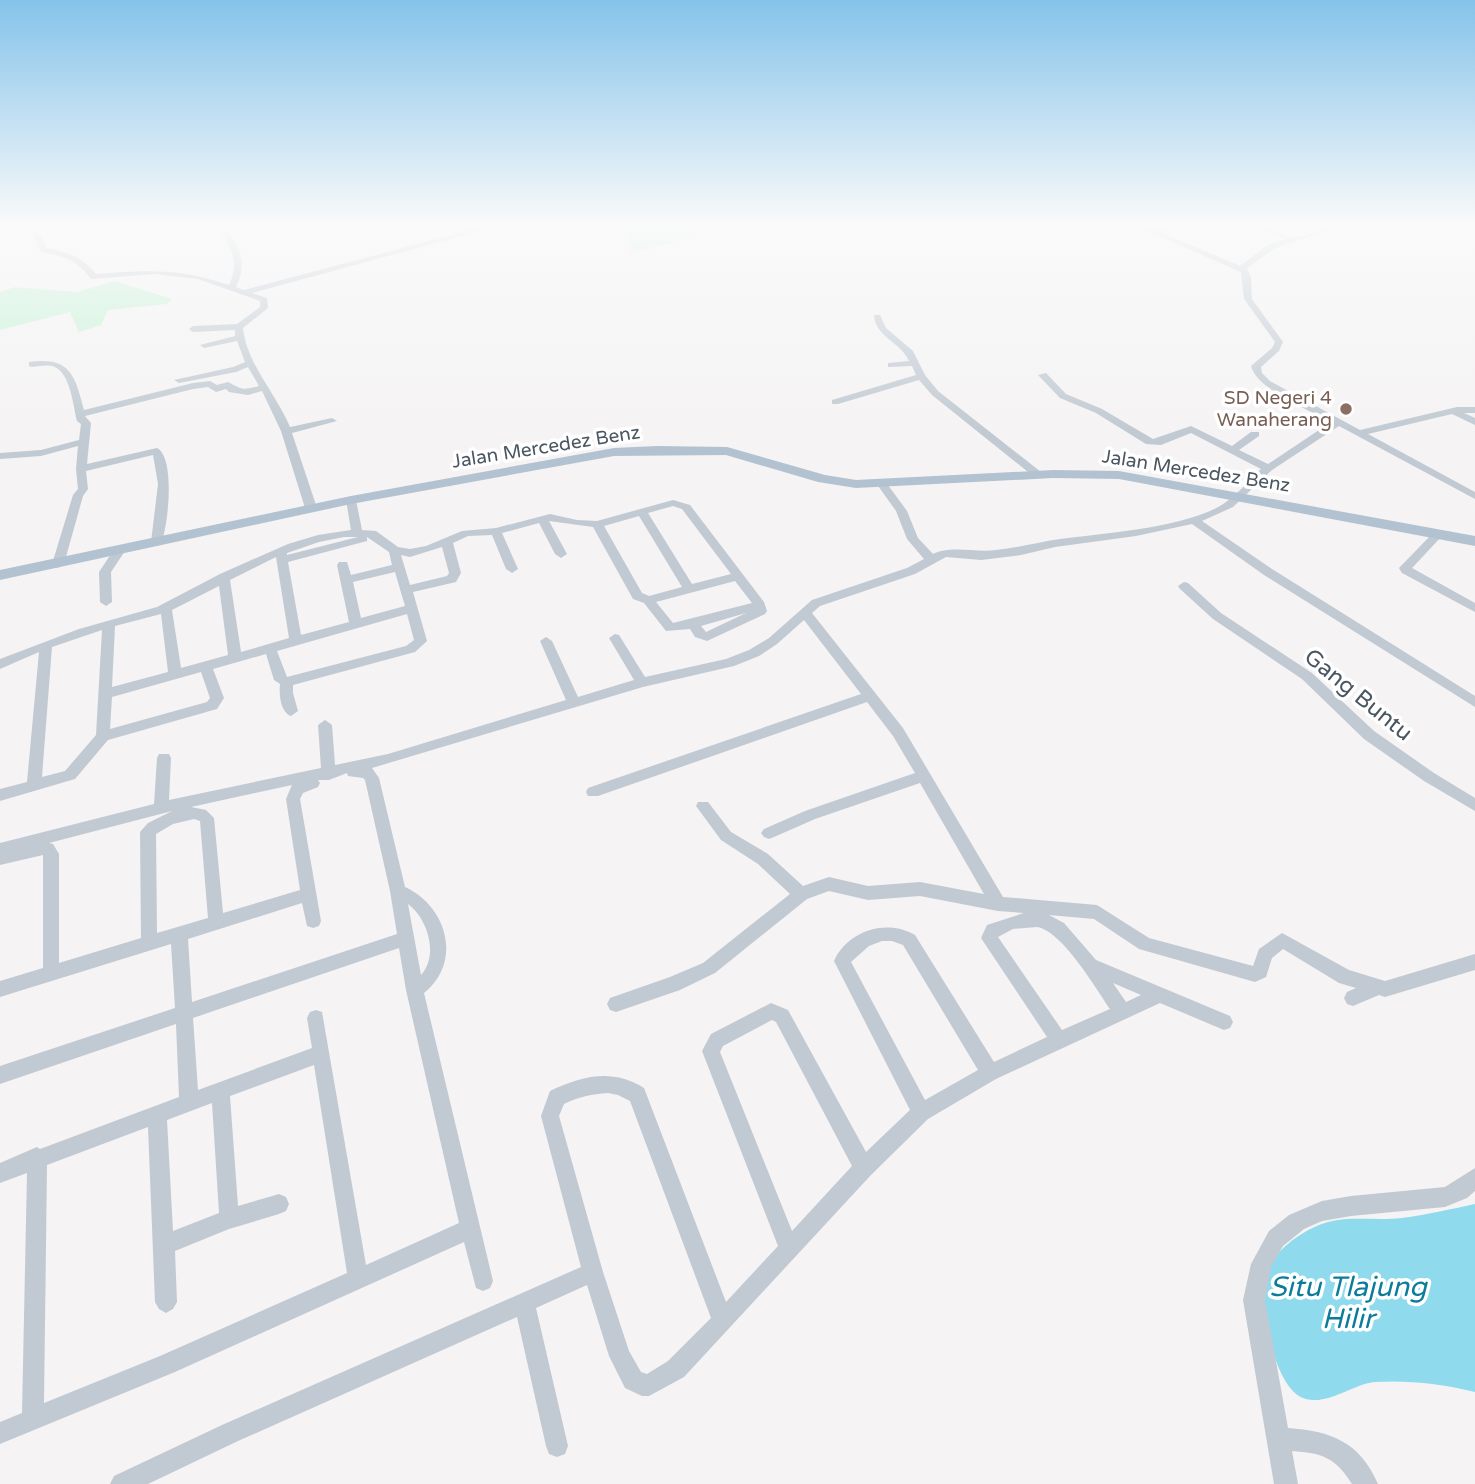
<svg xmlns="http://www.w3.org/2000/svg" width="1475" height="1484" font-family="'Varela Round',sans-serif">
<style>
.green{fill:#c3f1d5}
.water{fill:#90daee}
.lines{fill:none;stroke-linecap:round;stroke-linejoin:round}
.minor{fill:#c1cad2;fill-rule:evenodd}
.major{fill:#b3c2d1;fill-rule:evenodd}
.education-dot{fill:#8d6e63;stroke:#fff;stroke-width:2.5}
.labels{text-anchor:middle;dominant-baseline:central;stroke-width:7;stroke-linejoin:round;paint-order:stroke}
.far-education-label{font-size:19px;fill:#785e54;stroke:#fff;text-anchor:end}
.far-street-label{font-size:19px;fill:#4a5661;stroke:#fff}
.street-label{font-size:23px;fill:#4a5661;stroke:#fff}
.near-water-label{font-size:28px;font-style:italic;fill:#0c7c9b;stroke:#fff}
</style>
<rect width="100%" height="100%" fill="#f5f3f3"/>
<g class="green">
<path d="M291,224h76l-88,10v-8z"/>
<path d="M637,224h48l6,3 7,9 -66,17 -8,-17z"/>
<path d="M115,281l57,18 -5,5 -59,6 -7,15 -22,7 -9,-20 -70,18v-38l15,-5 62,5z"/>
</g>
<path class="water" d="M1475,1204v188c-32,-8 -67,-12 -100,-10 -23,2 -48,25 -72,16 -19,-7 -31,-45 -34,-64 -4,-19 -9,-43 -2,-63 8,-22 39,-43 61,-49 24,-6 49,-1 74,-4 24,-3 49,-9 73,-14z"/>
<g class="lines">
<g class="minor">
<path d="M493,224h13l-254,69 15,5 1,10 -25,20c4,37 33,65 47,99l42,-9 5,3 -45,12 25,75 -2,2 -4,1 -6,-3 -24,-77 -19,-40 -14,4 -19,-3 -3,-3 -10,3 -8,-5 -15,2 -108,27 6,7 -4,41 70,-16c19,10 11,79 4,96l-4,2 -6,-4 7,-58 -5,-29 -67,16 2,18 -5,7 -19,68 -6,4 -4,-1 -2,-3 21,-69 5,-6 -2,-20 2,-23 -37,10 -41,3v-6l41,-3 38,-10 2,-16 -4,-3c-4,-15 -6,-46 -22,-54 -6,-3 -16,-1 -23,0l-3,-1v-4c41,-6 46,13 55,48l109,-27 17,-2 7,4 11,-3c14,7 13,9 31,4l-11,-19 -12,5 -57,11 -5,-3 59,-13 12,-5 -8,-21 -33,7 -4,-3 35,-9v-6l-42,2 -4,-3 4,-3 44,-2 23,-17v-6l-62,-22 -44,-5 -63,5c-14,-19 -27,-23 -50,-27l-8,-19h6l8,15c21,4 35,9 49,26 51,-4 84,-6 133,11 10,-20 4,-35 -8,-52l7,-2c13,20 19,34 8,56l8,3z"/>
<path d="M685,224h18l-4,2z"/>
<path d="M1131,224h11l15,6 15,-6h10l-19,9 77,33 29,-22 17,-5 -34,-15c16,0 30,13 43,13 18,-1 36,-13 56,-13l-76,24 -28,20 4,9 1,22 31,43 -4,9 -18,16 1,6 8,8 90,49 97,-23h18v6h-11l11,5v7l-23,-11 -84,20 107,58v7l-136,-73 -67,44 -39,37 -31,14 70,48 203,127v11l-211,-132 -72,-51 -56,12 -81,11 -34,8 -40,5 -35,-3 -31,17 -95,32 -8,7 91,115 100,169 94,8 52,33 104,28 6,-17 23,-16 67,37 36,11 90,-27v16l-90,27 -6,-2 -26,11 -6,-2 -3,-6 3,-6 9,-4 -17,-5 -56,-34 -11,9 -6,19 -11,5 -116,-33 -45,-30 -45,-4 15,8 32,37 134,56 3,6 -3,6 -6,2 -64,-27 -164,76 -68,40 -57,56 -187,202 -35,19h-7l-17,-8 -16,-32 -22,-71 -51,23 32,138 -3,8 -8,3 -8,-3 -3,-8 -29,-129 -279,124 -90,43h-38l4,-8 108,-51 359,-158 -40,-151 9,-25c32,-15 62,-23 94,-3l82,214 52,-56 -76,-195 9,-17 60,-31 17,7 78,142 44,-42 -76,-149c13,-30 53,-43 81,-26l79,127 53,-25 -66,-99 6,-13 37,-12 -26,-2 -78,-15 -52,4 -39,-9 -22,8 -92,74 -35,17 -64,22 -6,-2 -3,-6 3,-6 60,-21 33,-14 87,-69 -32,-30 -37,-24 -25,-34 2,-4h10l23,30 37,22 35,32 26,-9 39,9 52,-4 64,12 -64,-111 -105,36 -41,18 -5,2 -5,-2 -3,-4 3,-4 41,-18 110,-38 -22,-37 -26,-34 -269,94h-10l-2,-4 2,-4 273,-94 -57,-74 -27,24 -18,12 -25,10 -91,21 -271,81 7,10 26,109c42,19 58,75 19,106l69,288 -3,7 -7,3 -7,-3 -12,-46 -289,130 -175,72v-22l22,-9 5,-240 -27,10v-20l37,-16 3,2 139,-52 -3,-73 -176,60v-18l175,-58 -4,-64 -171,53v-16l43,-13v-113l-43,10v-22l154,-39 3,-46 2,-4h10l2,4 -2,42 152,-32 -3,-43 7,-5 7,5 3,40 53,-11 178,-54 -26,-59 6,-4 6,4 26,56 56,-17 -25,-42 6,-4 4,1 26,42 81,-18 23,-9 20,-12 43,-38 95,-32 17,-9 -17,-20 -11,-28 -20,-28 1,-2h8l22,30 11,27 15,16c18,-9 43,-1 63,-4 22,-2 42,-8 64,-11 44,-6 130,-11 166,-37 13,-9 24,-23 35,-33l-70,-36 -30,12 -15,-1 -50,-31 -36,-15 -22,-23 8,-2 20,21 36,15 51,30 38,-13 41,20 19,-14h8v4l-20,14 29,14 63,-42c-21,-12 -74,-32 -80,-56l21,-18 3,-6 -31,-43 -3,-27zM347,773l1,3 15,2 2,2 25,111 7,43 -205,68 -4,-63 114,-36 5,23 6,2 6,-2 2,-5 -21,-122 3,-6 15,-6 2,-4 -2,-3h11zM292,785l-6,14 14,91 -77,23 -9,-95 -8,-8 -15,-3zM172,811l-24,12 -8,9 1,106 -82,25v-109l-6,-10 -4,-1zM194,819l6,2 8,97 -51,15 -1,-99 17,-10zM408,904c20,15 31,51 13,71zM1037,927c25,4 58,60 73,82l-48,21 -64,-93 15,-8zM882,941h10l11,4 75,125 -53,30 -74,-138 18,-16zM399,948l7,42 53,233 -93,42 -44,-253 -6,-2 -6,2 -3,6 5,30 -114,42 -5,-72zM1113,983l28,12 -15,7zM772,1020l4,2 76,144 -60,65 -72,-179 3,-6zM314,1065l33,208 -187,83 -116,47 3,-238 101,-38 7,175 4,7 7,4 7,-4 4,-7 -2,-51 54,-22 50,-15 7,-3 3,-7 -3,-7 -7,-3 -41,12 -8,-110zM608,1093l10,2 12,6 81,217 -43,43 -21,13 -6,-2 -12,-21 -26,-79 -44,-156 5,-12c14,-7 28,-10 44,-11zM212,1103l7,110 -46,18 -6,-111z"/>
<path d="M874,315h6l6,13 27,23 12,24 13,16 103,81v4h-8l-101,-81 -13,-15 -81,24h-6v-4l84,-25 -4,-9 -24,1v-4l21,-2c-8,-19 -34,-24 -35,-46z"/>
<path d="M351,497l5,3 6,30 14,1 22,16 12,2 16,-3 36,-15 34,-3 54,-14 27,6 20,1 76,-21 17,5 74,97 3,9 -2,3 -58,27 -12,-4 -5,-8 -24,2 -22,-28 -11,-4 -40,-72 -44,-6 18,33 -6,4 -6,-4 -16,-31 -37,10 16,36 -6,4 -6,-4 -14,-34 -24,1 -15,7 8,30 -5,9 -43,10 14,49 -12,11 -122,33v8l5,18 -7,5c-11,-4 -12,-22 -11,-32l-6,-4 -8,-26 -53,15 11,29 -7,11 -109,31 -33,39 -75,22v-12l27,-7 12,-130 -39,17v-10l79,-30 78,-22 63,-33 68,-30 30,-9 33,-5 -5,-30zM673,506l9,3 49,65 -39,10 -44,-71zM639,516l43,71 -33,9 -7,-3 -38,-67zM344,537h14l-71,18v-2l32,-11zM367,537l22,15 3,13 -41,10 -4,-13h-8l-2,3 12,57 -48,13 -13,-73 79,-21zM442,547l7,26 -2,3 -37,9 -9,-30 9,2zM276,557l13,81 -48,14 -11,-72zM395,572l10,34 -44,12 -8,-36zM735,581l17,22 -79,20 -17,-21zM219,586l9,69 -47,13 -9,-58zM746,613l-40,19 -5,-6zM161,614l7,58 -56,15 3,-61zM407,614l7,26 -8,6 -119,31 -10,-26zM102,630l-6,105 -31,36 -23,6 10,-130zM201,672l9,26 -3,4 -97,27 2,-32z"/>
<path d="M1438,531l4,1v4l-30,32 63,35v9l-73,-39 -3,-5 35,-36z"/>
<path d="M119,547l6,4 -14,21 1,30 -6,4 -6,-4 -1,-30 16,-24z"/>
<path d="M1184,582l4,1 33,30 91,60 62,58 60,42 41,25v13l-51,-30 -60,-42 -62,-60 -89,-60 -33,-30 -2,-3z"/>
<path d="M1475,1168v23l-8,7 -22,9 -94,9 -29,5 -18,8 -21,17 -12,21 -6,33 23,128c43,3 72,14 90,56h-26c-17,-27 -30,-31 -60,-33l6,33h-24l-31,-184 8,-36 18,-33 20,-16 33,-14 29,-5 94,-9z"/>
</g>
<path class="major" d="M657,446l70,1 98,28 31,5 197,-10 66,1 356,65v10l-356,-67 -66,-1 -197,10 -38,-6 -92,-27 -112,1 -263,48 -351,76v-10l351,-74 263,-48z"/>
</g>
<linearGradient id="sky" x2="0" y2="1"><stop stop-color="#85c3ea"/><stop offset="0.52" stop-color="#fafafa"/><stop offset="1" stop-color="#fafafa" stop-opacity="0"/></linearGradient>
<rect width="1475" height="432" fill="url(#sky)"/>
<circle class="education-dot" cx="1346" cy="409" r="7"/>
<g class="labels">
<g class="far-education-label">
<text x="1332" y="398">SD Negeri 4<tspan x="1332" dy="22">Wanaherang</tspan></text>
</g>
<g class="far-street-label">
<text transform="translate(546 447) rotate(-9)">Jalan Mercedez Benz</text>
<text transform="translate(1196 471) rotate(9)">Jalan Mercedez Benz</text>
</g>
<g class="street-label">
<text transform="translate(1358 695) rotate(39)">Gang Buntu</text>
</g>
<g class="near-water-label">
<text x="1348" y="1287">Situ Tlajung<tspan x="1348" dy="32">Hilir</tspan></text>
</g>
</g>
</svg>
